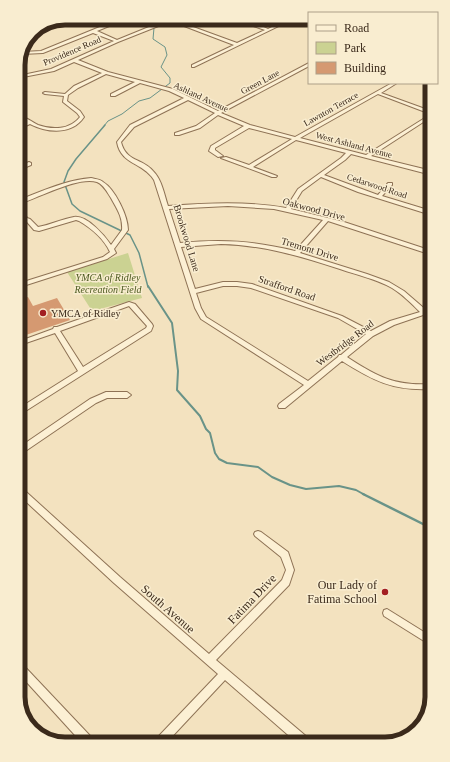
<svg xmlns="http://www.w3.org/2000/svg" width="450" height="762" font-family="Georgia,serif">
<style>
.green{fill:#cbd292}
.lines{fill:none;stroke-linecap:round;stroke-linejoin:round}
.stream-far3{stroke:#699388;stroke-width:1}
.stream-far2{stroke:#699388;stroke-width:1.5}
.stream-far1{stroke:#699388;stroke-width:2}
.stream{stroke:#699388;stroke-width:2.5}
.building{fill:#d59971}
.minor-casing{stroke:#8e7255;stroke-width:2}
.minor{fill:#fcf0d4;fill-rule:evenodd}
.poi-dot{fill:#a31f22;stroke:#f9edd0;stroke-width:1.5}
.labels{text-anchor:middle;dominant-baseline:central;stroke-width:3;stroke-linejoin:round;paint-order:stroke}
.far-street-label{font-size:9px;fill:#3b2a1b;stroke:#f9edd0}
.street-label{font-size:10px;fill:#3b2a1b;stroke:#f9edd0}
.park-label{font-size:10px;font-style:italic;fill:#4c5a20;stroke:#f9edd0}
.poi-label{font-size:10px;fill:#3b2a1b;stroke:#f9edd0;text-anchor:start}
.near-poi-label{font-size:12px;fill:#3b2a1b;stroke:#f9edd0;text-anchor:end}
.near-street-label{font-size:12px;fill:#3b2a1b;stroke:#f9edd0}
.rim{fill:none;stroke:#3b2a1b;stroke-width:5}
</style>
<rect width="100%" height="100%" fill="#f3e2bf"/>
<path class="green" d="M128,253l14,45 -50,13 -25,-39z"/>
<g class="lines">
<path class="stream-far3" d="M104,126l4,-5 14,-7 17,-13 11,-3 20,-15v-5l-9,-11 6,-12 -2,-8 -12,-8 1,-11"/>
<path class="stream-far2" d="M105,125l-29,34 -8,12 -4,11 8,22 8,7 50,24 9,18 9,34"/>
<path class="stream-far1" d="M148,286l24,37 6,48 -1,19 23,26 6,13 4,4 5,20 4,6 8,4 31,4 14,10 18,8 16,4 33,-3 17,4 9,5"/>
<path class="stream" d="M363,494l68,34"/>
</g>
<path class="building" d="M28,297l5,9 24,-8 13,22 -50,17v-38z"/>
<g class="lines">
<g class="minor-casing">
<g id="minor">
<path d="M72,18h5l-48,19 2,-3z"/>
<path d="M117,18h4l-7,6 -17,7 20,9 54,-22h6l-3,2 63,23 28,-13 -20,-7 -7,-5c7,0 23,8 30,11l22,-11h5l-101,49h-2v-2l42,-20 -63,-24 -53,21 -40,18 30,12 65,17 45,22 91,-48v3l-88,47 29,12 45,12 97,-54h5l-16,10 47,17v3l-50,-19 -78,44 66,17 62,-39v3l-57,37 57,14v4l-77,-20 -6,6 -21,15 54,20 10,-12h4v2l-10,11 46,14v4l-70,-22 -37,-15 -19,14 -11,18 53,13 85,28v4l-101,-33 -28,32 67,21 22,8 15,9 22,19 3,-1v4l-35,12 -21,11 -26,21c29,19 47,29 83,27v5c-37,2 -58,-9 -88,-28l-57,47h-6l-1,-2 1,-2 25,-19 -103,-66 -6,-11 -41,-128c-11,-18 -33,-15 -37,-38l13,-17 54,-27 -15,-7 -29,-8 -25,13h-4v-2l24,-12 -29,-8 -28,14 -10,7 -1,6 13,10 4,6c-12,18 -36,16 -54,7l-11,5v-3l8,-4 -9,-4v-3c8,2 14,7 20,10 14,5 32,5 42,-8l-3,-4 -14,-11 1,-6 -19,-2 -2,-1 2,-1 20,2 9,-8 28,-13 -28,-11 -20,9 -36,7v-2l33,-7 63,-28 -21,-8 -50,20 -21,1 1,-2 18,-1 71,-29zM188,100l27,13 -19,13 -21,7v2h4l21,-7 18,-13 26,11 -33,20 -2,5 9,6 5,-1 -8,-6v-2l34,-20 43,11 -43,26 -23,-8 -5,1 51,19h4l1,-1 -24,-9 43,-27 50,13 -5,5 -43,31 -12,19c-39,-7 -78,-5 -118,-2 -4,-12 -6,-26 -15,-35 -11,-13 -27,-9 -32,-29l13,-15zM228,206l46,3 49,11 -28,31c-41,-10 -72,-12 -115,-8l-11,-34zM221,244c42,1 79,12 119,25 17,6 36,10 52,19 10,6 19,15 28,24l-30,9 -19,10 -29,-15 -90,-32 -15,-2h-14l-28,7 -14,-42zM223,286h14l14,2 87,30 28,16 -25,21h-2l-1,2 -30,24 -102,-64 -5,-9 -5,-15z"/>
<path d="M29,162l2,1v2l-12,5v-4z"/>
<path d="M91,178c4,1 9,1 12,4 12,7 25,34 25,48l-14,19 2,4 -9,6 -87,28v-4l83,-26 7,-5c-6,-13 -19,-24 -31,-31l-3,-1 -37,11 -5,-1 -7,-8 -8,1v-4h2l-2,-4v-9l3,2 5,10 3,1 8,8c12,-2 24,-8 36,-10 13,-2 31,19 37,28l11,-15c1,-13 -5,-21 -11,-32 -4,-6 -7,-13 -14,-16 -19,-6 -59,16 -78,22v-4c24,-9 47,-20 72,-22z"/>
<path d="M129,302l6,2 17,20 1,2 -2,5 -127,81 -3,1v-6l57,-36 -23,-38 -35,12v-4l33,-12 1,-2h3zM129,306l18,20 -1,2 -63,39 -23,-36z"/>
<path d="M106,392h21l4,3 -4,3h-20l-11,5 -72,49 -3,1v-7l69,-47z"/>
<path d="M21,489l3,1 96,87 89,77 73,-74 4,-10 -5,-13 -26,-21 -1,-2 1,-2 3,-1 3,1 27,20 6,18 -5,15 -73,75 91,77 1,4h-13l-70,-61 -58,62 -12,1 1,-4 62,-65 -104,-91 -93,-86z"/>
<path d="M387,609l45,28v9l-48,-30 -1,-3 1,-3z"/>
<path d="M22,666l3,1 69,73 1,3 -12,1 -61,-67z"/>
</g>
</g>
<use href="#minor" class="minor"/>
</g>
<g class="poi-dot">
<circle cx="43" cy="313" r="4"/>
<circle cx="385" cy="592" r="4"/>
</g>
<g class="labels">
<g class="far-street-label">
<text transform="translate(72 51) rotate(-23)">Providence Road</text>
<text transform="translate(260 82) rotate(-28)">Green Lane</text>
<text transform="translate(201 97) rotate(25)">Ashland Avenue</text>
<text transform="translate(331 109) rotate(-29)">Lawnton Terrace</text>
<text transform="translate(354 145) rotate(15)">West Ashland Avenue</text>
<text transform="translate(377 186) rotate(18)">Cedarwood Road</text>
</g>
<g class="street-label">
<text transform="translate(314 209) rotate(15)">Oakwood Drive</text>
<text transform="translate(187 238) rotate(73)">Brookwood Lane</text>
<text transform="translate(310 249) rotate(17)">Tremont Drive</text>
<text transform="translate(287 288) rotate(19)">Strafford Road</text>
<text transform="translate(345 343) rotate(-37)">Westbridge Road</text>
</g>
<g class="park-label">
<text x="108" y="277">YMCA of Ridley<tspan x="108" dy="12">Recreation Field</tspan></text>
</g>
<g class="poi-label">
<text x="51" y="313">YMCA of Ridley</text>
</g>
<g class="near-poi-label">
<text x="377" y="585">Our Lady of<tspan x="377" dy="14">Fatima School</tspan></text>
</g>
<g class="near-street-label">
<text transform="translate(252 599) rotate(-46)">Fatima Drive</text>
<text transform="translate(168 609) rotate(41)">South Avenue</text>
</g>
</g>
<path d="M0 0H450V762H0ZM65 25H385A40 40 0 0 1 425 65V697A40 40 0 0 1 385 737H65A40 40 0 0 1 25 697V65A40 40 0 0 1 65 25Z" fill="#f9edd0" fill-rule="evenodd"/>
<path class="rim" d="M65 25H385A40 40 0 0 1 425 65V697A40 40 0 0 1 385 737H65A40 40 0 0 1 25 697V65A40 40 0 0 1 65 25Z"/>
<rect x="308" y="12" width="130" height="72" fill="#f9edd0" stroke="#ad9f88"/>
<rect x="316" y="25" width="20" height="6" fill="#fcf0d4" stroke="#ad9f88"/>
<text x="344" y="32" font-size="12" fill="#3b2a1b">Road</text>
<rect x="316" y="42" width="20" height="12" fill="#cbd292" stroke="#ad9f88"/>
<text x="344" y="52" font-size="12" fill="#3b2a1b">Park</text>
<rect x="316" y="62" width="20" height="12" fill="#d59971" stroke="#ad9f88"/>
<text x="344" y="72" font-size="12" fill="#3b2a1b">Building</text>
</svg>
